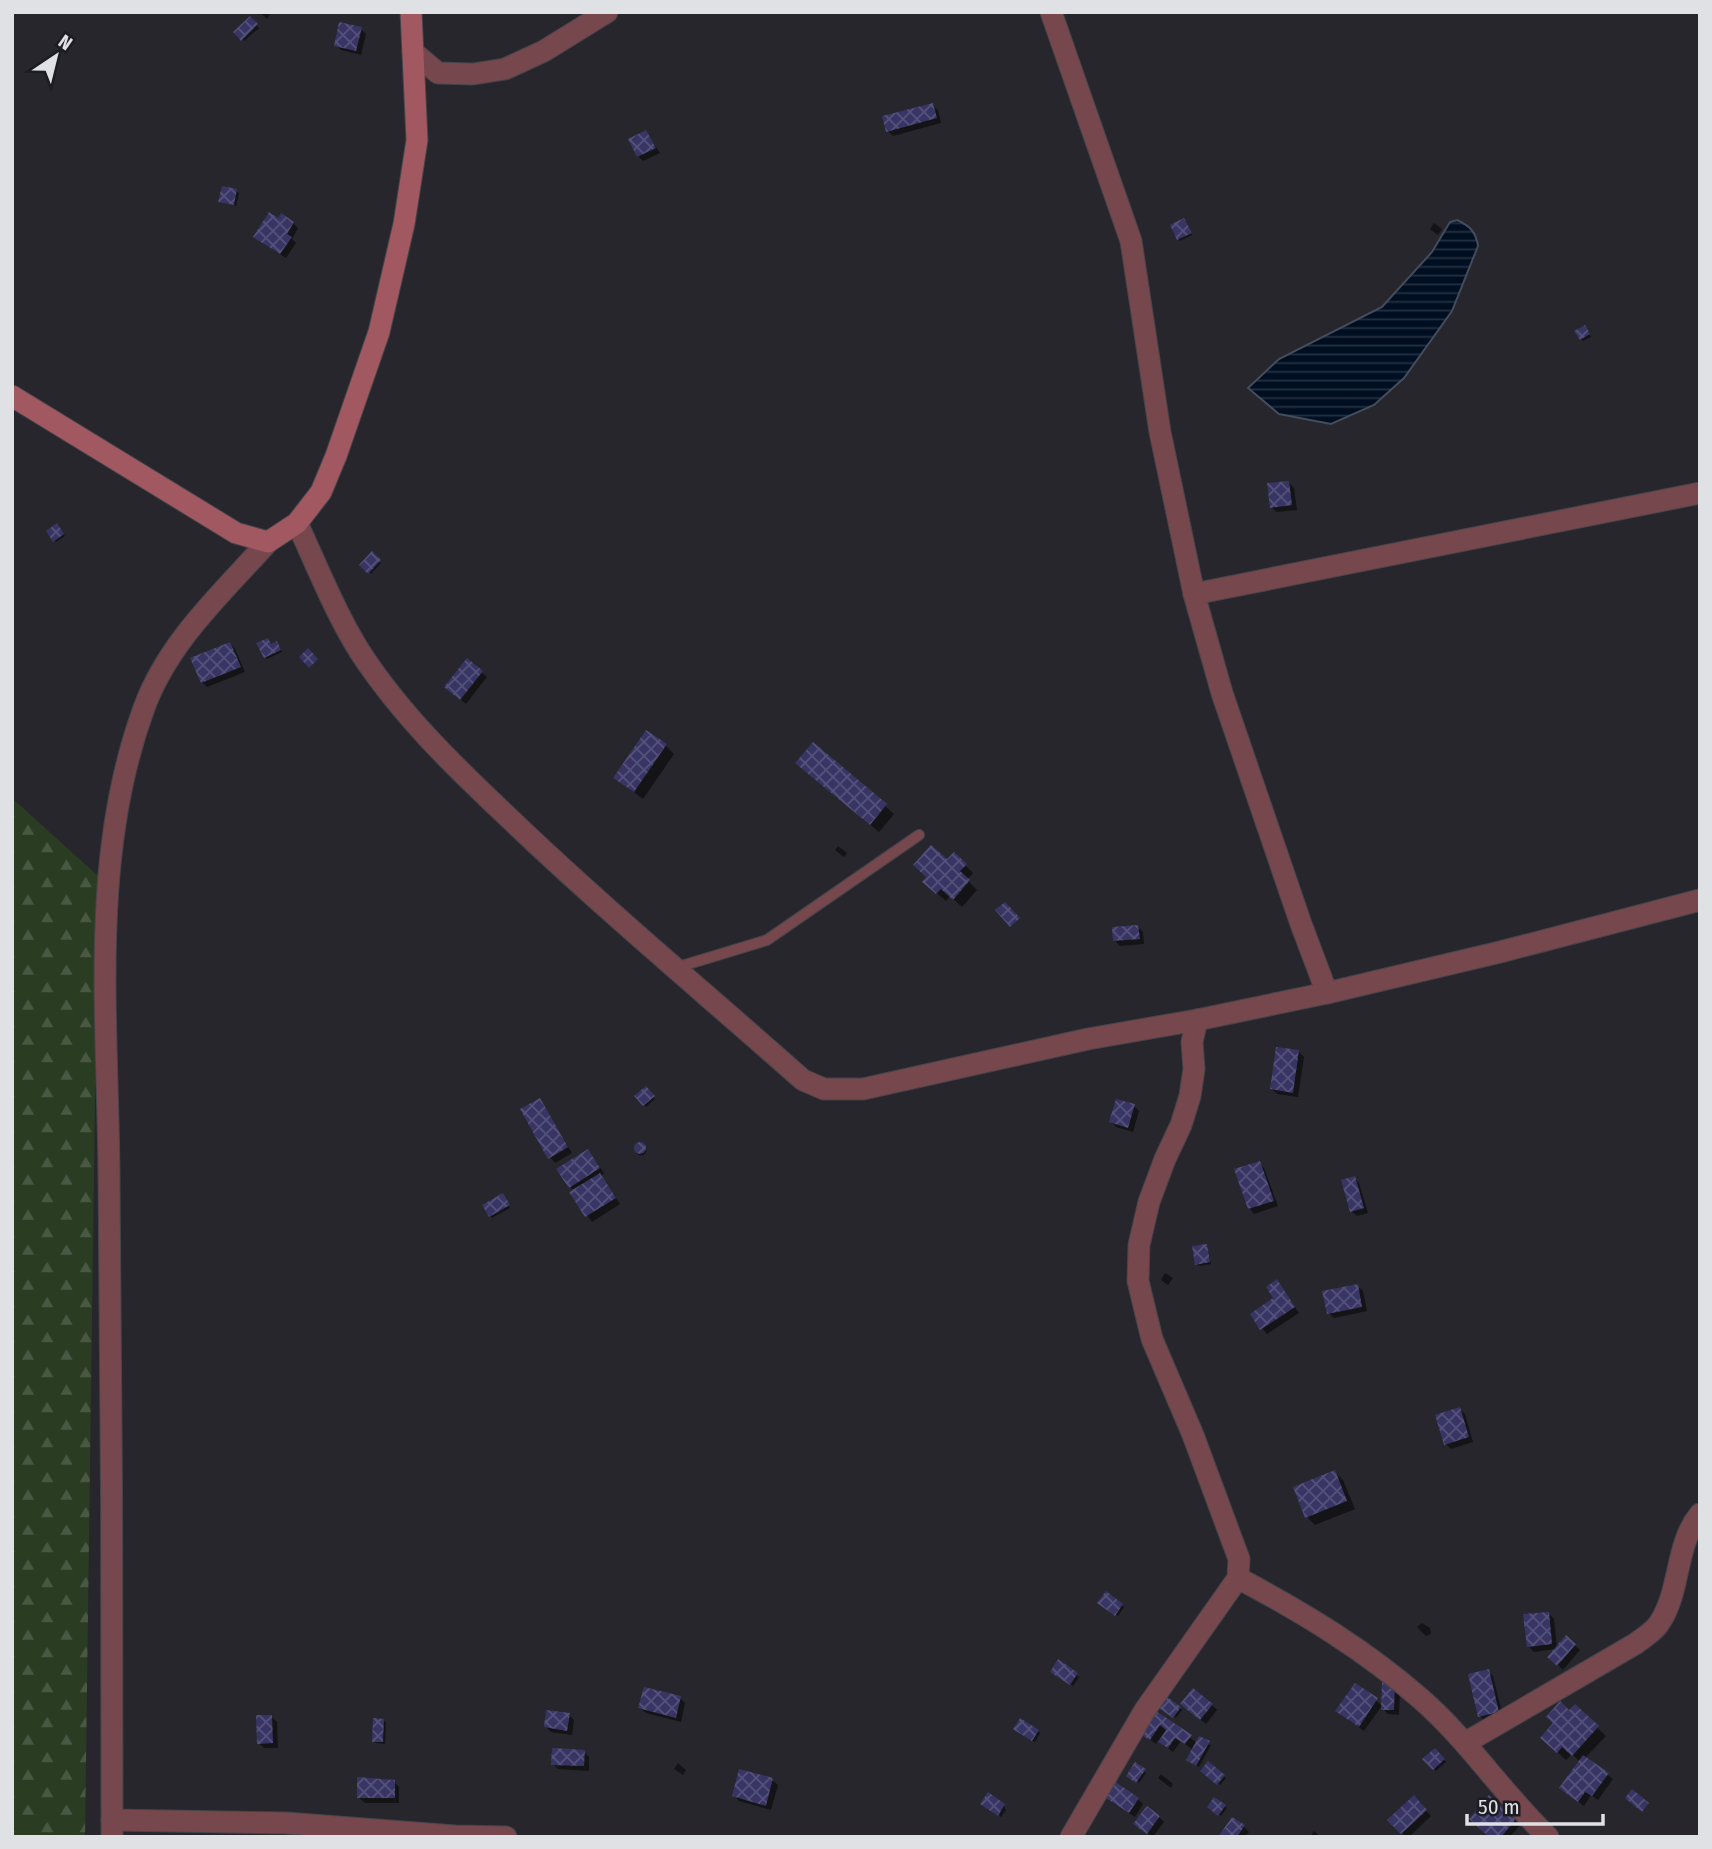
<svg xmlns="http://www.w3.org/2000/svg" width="1712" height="1849" font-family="'Fira Sans Condensed',sans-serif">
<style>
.forest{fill:url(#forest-firs)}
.water{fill:url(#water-rules);stroke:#434d5c;stroke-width:2}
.shadow{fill:#0007}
.building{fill:url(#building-cross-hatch)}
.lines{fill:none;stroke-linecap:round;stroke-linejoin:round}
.lane-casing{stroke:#44444a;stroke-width:12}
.street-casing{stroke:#44444a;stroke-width:23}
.secondary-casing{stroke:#44444a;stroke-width:23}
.lane{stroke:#76474c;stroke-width:10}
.street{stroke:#76474c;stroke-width:21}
.secondary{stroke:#a15860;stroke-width:21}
</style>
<defs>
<pattern id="forest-firs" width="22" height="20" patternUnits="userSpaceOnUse" patternTransform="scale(1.75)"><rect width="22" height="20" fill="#2a3c22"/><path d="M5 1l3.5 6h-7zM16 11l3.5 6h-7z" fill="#495842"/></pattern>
<pattern id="water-rules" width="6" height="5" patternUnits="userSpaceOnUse" patternTransform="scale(1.75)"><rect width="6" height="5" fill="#000e21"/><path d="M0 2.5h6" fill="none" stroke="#253141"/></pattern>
<pattern id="building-cross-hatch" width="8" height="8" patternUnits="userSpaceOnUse" patternTransform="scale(1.75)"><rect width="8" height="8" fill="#383565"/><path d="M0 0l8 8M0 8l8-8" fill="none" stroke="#54527b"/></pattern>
</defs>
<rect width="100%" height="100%" fill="#26262c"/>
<path class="forest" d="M12,798l86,78 -13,961h-73z"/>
<path class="water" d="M1457,220c13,6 19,12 21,26l-26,65 -48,67 -30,27 -43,19 -52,-10 -31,-26 31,-29 103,-52 50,-55 18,-30z"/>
<g class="shadow">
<path d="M259,12h7l4,3 -3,4z"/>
<path d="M250,18l9,10 -15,13 -9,-9z"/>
<path d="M361,29l5,5 -5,21 -20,-5 -5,-5z"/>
<path d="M932,105l6,5 3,13 -48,13 -5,-5z"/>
<path d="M646,132l14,21 -17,8 -5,-5z"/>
<path d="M236,191l3,2 -3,13 -16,-5z"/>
<path d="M278,220l15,3 5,5 -6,11 4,4 -10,15 -25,-16z"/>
<path d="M1186,222l6,13 -12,6 -2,-2z"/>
<path d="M1434,223l8,6 -4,6 -8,-6z"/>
<path d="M1586,329l5,8 -8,4 -2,-2z"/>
<path d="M1288,482l6,6 3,22 -20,2 -6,-5z"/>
<path d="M59,528l6,8 -9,6 -2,-2z"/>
<path d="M372,554l9,9 -10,11 -10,-9z"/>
<path d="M230,644l5,5 10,23 -38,15 -5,-5z"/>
<path d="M259,644l20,2 3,6 -15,7z"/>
<path d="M467,660l20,17 -21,27 -15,-12z"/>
<path d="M813,744l81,70 -15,18 -73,-61z"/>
<path d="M666,746l8,8 -31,45 -28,-21z"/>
<path d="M838,846l9,7 -3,4 -9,-7z"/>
<path d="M954,854l19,19 -6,7 10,10 -15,17 -12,-11 -4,5 -13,-11 14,-28z"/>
<path d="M1138,927l5,5 1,12 -24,2 -5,-5z"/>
<path d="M1298,1051l6,6 -6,40 -21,-3 -5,-5z"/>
<path d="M646,1089l9,10 -9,8 -9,-11z"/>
<path d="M540,1100l32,53 -17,10 -5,-6z"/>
<path d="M1134,1106l5,5 -6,21 -17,-5 -5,-6z"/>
<circle cx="641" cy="1150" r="5.5"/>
<path d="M588,1151l16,22 -3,3 19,28 -28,18 -20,-29 2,-2 -4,-4z"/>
<path d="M1259,1163l5,5 14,38 -24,8 -5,-6z"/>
<path d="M1354,1178l5,5 9,30 -11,3 -6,-5z"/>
<path d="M504,1197l6,11 -18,10 -2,-2z"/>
<path d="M1207,1246l4,18 -12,2 -2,-2z"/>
<path d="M1165,1273l8,5 -5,7 -7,-5z"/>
<path d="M1277,1281l22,32 -32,21 -5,-6 14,-29z"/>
<path d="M1357,1286l6,5 4,20 -33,7 -5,-5z"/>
<path d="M1459,1409l6,5 8,28 -22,7 -5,-5z"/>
<path d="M1334,1472l9,8 12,29 -40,16 -8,-8z"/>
<path d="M1102,1605h20l2,2 -6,9z"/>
<path d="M1548,1613l6,6 3,30 9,-11 14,12 -17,20 -8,-8 1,-13 -22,3 -6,-6z"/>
<path d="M1422,1623l8,5 1,6 -5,2 -9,-9z"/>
<path d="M1058,1662l21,15 -6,9 -19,-12z"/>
<path d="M1488,1671l5,5 10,41 -18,4 -5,-5z"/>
<path d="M1383,1683l17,5 -1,27 -11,-1 -7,-7 -17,24 -21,-15 12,-31 28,21z"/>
<path d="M680,1698l5,5 -4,19 -35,-9 -6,-5z"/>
<path d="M1212,1705l5,5 -11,14 -18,-15z"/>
<path d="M1575,1707l31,29 -21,22 28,21 -15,21 -7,-5 -7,11 -18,-13 14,-31 -8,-8 -6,6 -24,-22z"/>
<path d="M1180,1708l2,2 -6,8 -12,-8z"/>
<path d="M1156,1713l41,30 14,2 -12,22 -9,-5 3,-12 -12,-9 -8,11 -15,-12 -2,4 -13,-10z"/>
<path d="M569,1715l5,5 -2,15 -21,-3 -5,-5z"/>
<path d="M271,1716l6,6 1,26h-14l-5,-5z"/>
<path d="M383,1720l3,3 -1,21 -9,-1 -2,-2z"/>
<path d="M1017,1731h21l2,2 -5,9z"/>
<path d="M1435,1750l11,12 -10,9 -11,-12z"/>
<path d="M584,1752l5,5v14l-31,-2 -5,-5z"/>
<path d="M678,1763l8,7 -3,5 -9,-6z"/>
<path d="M1208,1763l18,15 -6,7 -18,-14z"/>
<path d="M1144,1771l2,2 -7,10 -9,-6z"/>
<path d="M1161,1774l12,10 -2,4 -13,-10z"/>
<path d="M772,1780l6,5 -7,25 -32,-9 -5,-6z"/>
<path d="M394,1782l5,5v16h-34l-6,-5z"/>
<path d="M1414,1798l17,18 -22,21h-3l-16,-17z"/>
<path d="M1490,1798l30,27 -10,12h-19z"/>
<path d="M1138,1799l5,5 -8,13 -27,-17z"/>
<path d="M984,1805l20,1 2,4 -5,7z"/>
<path d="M1225,1806l2,2 -6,8 -10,-7z"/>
<path d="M1159,1817l5,5 -11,15 -12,-8z"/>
<path d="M1244,1827l5,5 -4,5h-25z"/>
<path d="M1314,1831l7,6h-11z"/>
</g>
<g class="building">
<path d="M250,16l8,8 -17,17 -8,-9z"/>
<path d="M339,22l23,5 -6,24 -22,-5z"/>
<path d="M933,103l4,15 -51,14 -4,-16z"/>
<path d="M646,130l10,18 -19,9 -9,-18z"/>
<path d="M222,186l15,3 -3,16 -16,-3z"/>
<path d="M269,212l9,6 3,-5 13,9 -7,12 5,3 -12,17 -27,-17z"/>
<path d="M1184,218l8,15 -15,7 -7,-15z"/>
<path d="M1585,325l5,9 -10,6 -6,-9z"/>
<path d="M1289,481l3,24 -22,3 -3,-25z"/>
<path d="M57,523l7,11 -11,8 -7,-11z"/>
<path d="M372,551l9,9 -13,14 -9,-9z"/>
<path d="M268,638l3,6 6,-3 4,9 -17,8 -8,-15z"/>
<path d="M230,642l11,25 -40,16 -11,-25z"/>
<path d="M308,648l10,11 -9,9 -10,-11z"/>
<path d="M467,658l16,13 -23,29 -16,-13z"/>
<path d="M646,730l21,14 -33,48 -21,-14z"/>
<path d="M813,742l74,62 -17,21 -75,-62z"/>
<path d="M931,845l16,14 7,-7 13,12 -7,7 10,9 -17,20 -12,-11 -5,5 -14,-12 4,-5 -13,-12z"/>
<path d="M1005,902l15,16 -10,9 -15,-17z"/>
<path d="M1138,925l2,14 -27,2 -1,-14z"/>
<path d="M1276,1047l23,3 -6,43 -23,-4z"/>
<path d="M646,1086l9,10 -12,10 -9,-10z"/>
<path d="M540,1098l28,49 -20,12 -28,-50z"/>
<path d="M1116,1099l19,5 -7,24 -19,-6z"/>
<circle cx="640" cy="1148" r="6"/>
<path d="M588,1149l12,19 -31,20 -13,-19z"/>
<path d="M1260,1161l14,40 -26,8 -14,-40z"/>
<path d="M600,1173l16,25 -31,19 -16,-25z"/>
<path d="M1355,1176l9,32 -14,4 -9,-32z"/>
<path d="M503,1193l7,12 -21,12 -7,-12z"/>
<path d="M1207,1244l3,18 -15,3 -3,-19z"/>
<path d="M1277,1279l18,28 -35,23 -10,-16 23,-16 -7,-11z"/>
<path d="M1358,1284l4,23 -35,7 -5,-23z"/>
<path d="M1460,1407l9,30 -25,8 -9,-30z"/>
<path d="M1335,1470l12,31 -42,17 -12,-31z"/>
<path d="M1106,1591l17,13 -8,12 -18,-13z"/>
<path d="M1549,1612l3,32 -25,3 -4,-33z"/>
<path d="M1566,1635l10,9 -19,22 -10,-9z"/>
<path d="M1058,1659l20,14 -8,12 -20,-13z"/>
<path d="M1489,1669l10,43 -21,5 -10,-43z"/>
<path d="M1382,1681h13l-1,29h-13z"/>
<path d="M1355,1683l23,15 -19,29 -24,-16z"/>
<path d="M644,1687l37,9 -5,22 -38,-10z"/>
<path d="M1193,1688l20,16 -13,16 -20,-16z"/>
<path d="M1167,1697l14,10 -8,11 -14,-10z"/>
<path d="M1560,1701l9,9 6,-6 24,22 -27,30 -10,-9 -5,6 -17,-15 13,-15 -7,-6z"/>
<path d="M546,1710l24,3 -3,18 -23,-4z"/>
<path d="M1156,1711l36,24 -7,9 -10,-6 -7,10 -10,-6 8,-12 -6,-5 -10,15 -10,-6z"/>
<path d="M256,1715h16l1,28 -16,1z"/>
<path d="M373,1718l11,1 -1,23h-11z"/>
<path d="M1020,1718l19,12 -7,11 -19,-12z"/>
<path d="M1199,1736l11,5 -14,25 -10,-6z"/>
<path d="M552,1748l33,2 -1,16 -33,-1z"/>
<path d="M1435,1748l10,11 -12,11 -11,-11z"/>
<path d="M1583,1755l26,18 -17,23 -7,-4 -7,10 -19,-14z"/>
<path d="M1208,1761l17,14 -8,10 -17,-14z"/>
<path d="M1135,1762l11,7 -10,14 -10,-7z"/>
<path d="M739,1769l34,9 -7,28 -34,-10z"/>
<path d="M357,1777l38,3v18h-38z"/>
<path d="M1111,1779l28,19 -10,15 -28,-18z"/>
<path d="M1632,1789l17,14 -7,9 -17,-14z"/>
<path d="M988,1792l17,12 -7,12 -18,-12z"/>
<path d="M1414,1795l13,15 -26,24 -14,-14z"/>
<path d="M1489,1795l27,24 -15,18h-12l-20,-18z"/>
<path d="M1214,1797l12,8 -8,11 -11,-9z"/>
<path d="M1147,1806l13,10 -13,18 -14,-10z"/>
<path d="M1232,1817l13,8 -8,12h-19z"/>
</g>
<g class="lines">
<g class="lane-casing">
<path id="lane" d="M675,968l92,-28 152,-105"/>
</g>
<g class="street-casing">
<g id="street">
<path d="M1051,12l80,229 29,191 34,162 28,99 79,231 26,69"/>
<path d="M413,52l25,21 35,1 32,-5 39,-18 63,-39"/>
<path d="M297,523c20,43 38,89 63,129 41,63 95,115 149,166 95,91 196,175 294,262l21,9h39l225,-50 109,-19 130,-27 173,-41 200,-52"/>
<path d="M1194,594l506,-101"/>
<path d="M1238,1578c66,35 127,72 183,121 47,41 82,95 127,138"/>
<path d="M1465,1743l170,-99c8,-6 20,-13 25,-22 21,-32 15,-78 40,-108"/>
<path d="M112,1820l174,3 169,13 51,1"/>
<path d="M112,1837c1,-220 -1,-441 -3,-661 -1,-156 -20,-318 35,-468 24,-66 78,-115 124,-166"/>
<path d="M1071,1837l74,-127 93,-132 1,-19 -46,-124 -41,-96 -14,-58 1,-36 10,-43 16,-43 16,-34 9,-29 4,-27 -2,-27 5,-22"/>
</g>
</g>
<g class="secondary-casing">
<path id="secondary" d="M12,396l224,137 32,9 29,-19 24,-31 15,-36 43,-124 25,-108 13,-84 -6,-128"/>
</g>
<use href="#lane" class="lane"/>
<use href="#street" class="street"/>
<use href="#secondary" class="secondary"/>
</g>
<rect width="1712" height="1849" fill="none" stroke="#e0e1e5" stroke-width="28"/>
<g transform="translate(56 56) rotate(35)" stroke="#1c1c22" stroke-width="5" paint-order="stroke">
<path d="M0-5L12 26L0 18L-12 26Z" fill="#e0e1e5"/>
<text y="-10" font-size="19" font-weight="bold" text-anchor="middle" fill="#e0e1e5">N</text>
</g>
<path d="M1467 1814v10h136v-10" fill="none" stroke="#e0e1e5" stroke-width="3.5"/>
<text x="1478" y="1814" font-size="21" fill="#e0e1e5" stroke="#1c1c22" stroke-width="5" paint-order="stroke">50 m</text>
</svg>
